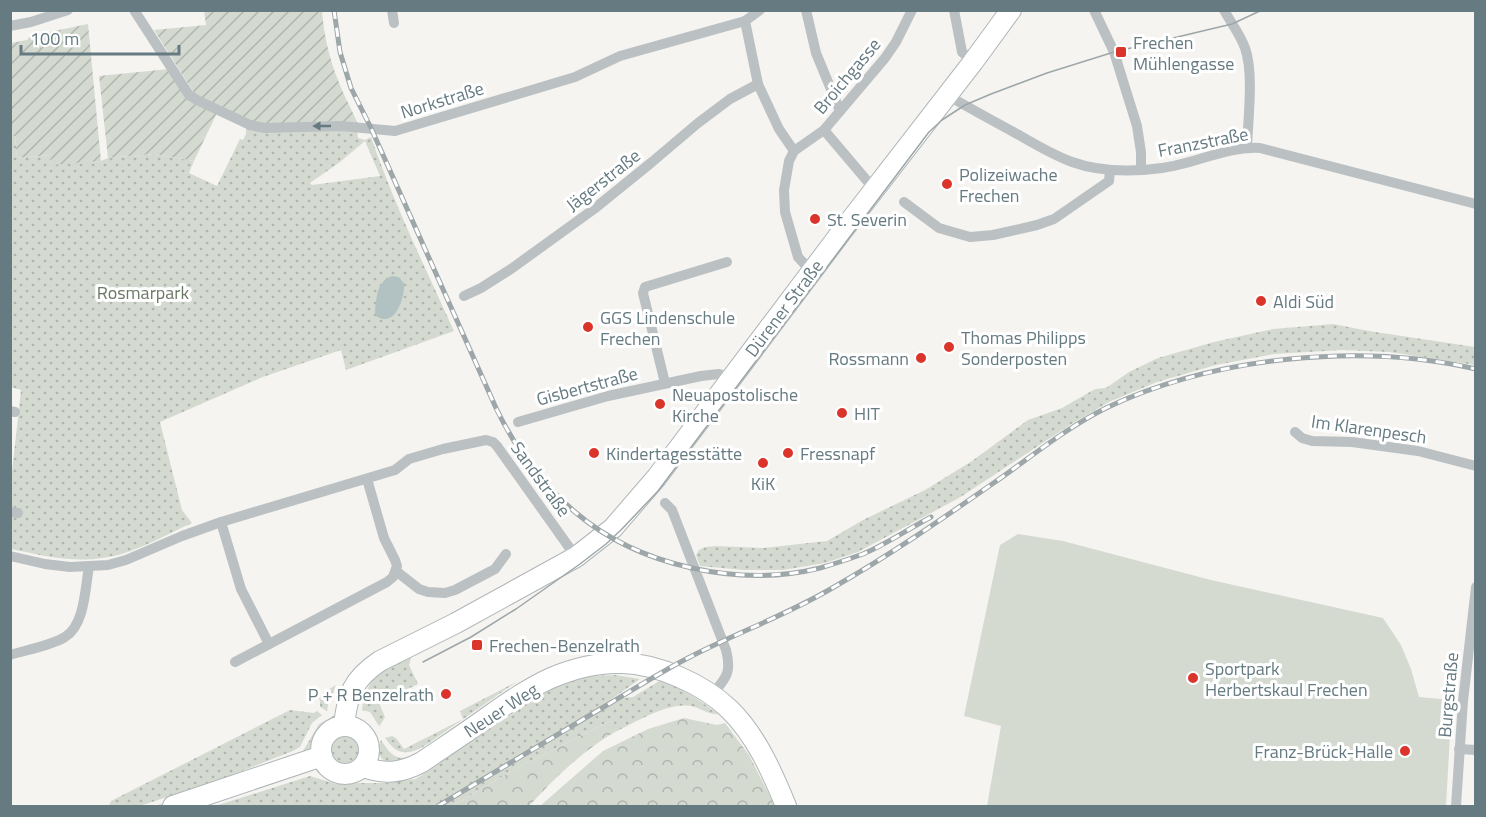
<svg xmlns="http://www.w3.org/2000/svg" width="1486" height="817" font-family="'Titillium Web',sans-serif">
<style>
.grass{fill:url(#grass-dots);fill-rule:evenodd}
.forest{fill:url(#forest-crowns)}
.garden{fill:url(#garden-furrows)}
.pitch{fill:#d5dad1}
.water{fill:#b2c2c3}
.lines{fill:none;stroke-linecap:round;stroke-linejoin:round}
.major-casing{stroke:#afb6b8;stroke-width:22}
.minor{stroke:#bbc1c3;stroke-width:10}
.major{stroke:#fff;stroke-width:20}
.tram{stroke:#9da6a9;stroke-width:1.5}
.rail-casing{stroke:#9da6a9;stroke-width:5}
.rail{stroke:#fff;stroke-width:3;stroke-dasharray:9;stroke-linecap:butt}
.oneway{fill:#657a81}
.poi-dot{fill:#db352b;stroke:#fff;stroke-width:2}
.labels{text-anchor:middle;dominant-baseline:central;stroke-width:6;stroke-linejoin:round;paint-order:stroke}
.poi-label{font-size:18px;fill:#657a81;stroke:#fff;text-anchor:start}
.street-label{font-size:18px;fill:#657a81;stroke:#fff}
.park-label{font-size:18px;fill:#6b7964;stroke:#fff}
</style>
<defs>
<pattern id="grass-dots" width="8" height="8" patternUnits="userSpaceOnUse" patternTransform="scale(1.5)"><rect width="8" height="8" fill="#d5dad1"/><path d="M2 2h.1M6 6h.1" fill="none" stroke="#b0b6af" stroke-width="1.8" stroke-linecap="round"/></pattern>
<pattern id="forest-crowns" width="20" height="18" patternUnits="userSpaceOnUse" patternTransform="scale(1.5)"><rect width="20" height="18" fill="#d5dad1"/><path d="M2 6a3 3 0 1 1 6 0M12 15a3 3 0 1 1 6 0" fill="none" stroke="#b0b6af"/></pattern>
<pattern id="garden-furrows" width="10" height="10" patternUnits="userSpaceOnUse" patternTransform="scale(1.5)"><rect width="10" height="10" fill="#d5dad1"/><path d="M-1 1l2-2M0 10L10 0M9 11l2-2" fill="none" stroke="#b0b6af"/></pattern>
</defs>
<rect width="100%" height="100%" fill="#f5f4f1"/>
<g class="grass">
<path d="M246,127l111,3 1,8 7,2 6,-3c23,67 54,130 83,194l-108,39 -5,-20 -78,27 -103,45 22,88 10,13c-29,13 -58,31 -90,35 -31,5 -62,-3 -91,-9v-68l10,-91 -11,-3 1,-252h4l2,23 33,-3 1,9 50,-3 7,-3 46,-4 40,7 -5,12 28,13 23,-47 3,1 3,-6zM365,141l15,35 -68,9 -2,-2 30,-21z"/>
<path d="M1333,324l36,7 106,16v18l-86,-13 -47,-2 -68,4 -58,11 -59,17 -48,20 -39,23 -111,73 -101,54 -33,11 -42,7h-40l-43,-4 -4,-11 3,-5 6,-3 11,-1 47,2 64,-7 36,-21 62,-30 47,-29 56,-41 34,-12 33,-19 11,-1 23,-16 29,-14 56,-16 59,-13z"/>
<path d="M412,655l-3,10 9,19 -39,19 6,14 -4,7 -2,2 -9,-14 -8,-2c1,-14 8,-31 20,-39 9,-6 20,-10 30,-16z"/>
<path d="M616,675l24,4 -28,20 21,-2 28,-17c21,9 39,20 57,34 -10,1 -17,-6 -27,-8 -23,-4 -55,16 -76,26v-8l-5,-3 -95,48 -63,37h-237l95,-30 26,8 15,-1h34l31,-4 118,-80 27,-15 27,-8z"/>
<path d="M536,676v2l-114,77 -8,3 -17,5 -10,-1 -5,-3 -3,-5 -1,-6 3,-8c11,17 16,22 38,14z"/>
<path d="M518,681l-95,66c-18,9 -27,7 -38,-9l7,-2 4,2 8,11 59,-30 -3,-8z"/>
<path d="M336,685l-8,20 -1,6 -7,-4v-6l-2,-5z"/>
<path d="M290,710l24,3 3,-2 5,4 -10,8 -12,24 -7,4 -64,25 -83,28 -7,2h-30l2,-5z"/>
<path d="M335,715c-4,8 -11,12 -16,19 -6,8 -6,13 -15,20l-132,49 -12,3h-5l140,-50 8,-5 16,-27z"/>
<circle cx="345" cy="749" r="16"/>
</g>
<g class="forest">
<path d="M684,718l33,7 8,-2 24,32 26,51h-235l63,-55 45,-22z"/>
<path d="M610,721l5,3v8c-33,19 -61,47 -86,74h-77l63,-37z"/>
</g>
<g class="garden">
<path d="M204,11h118c2,24 7,47 16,69 5,14 14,30 20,44h-92l-12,-2 -58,-26 -42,-66 52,-5z"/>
<path d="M88,24l13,137 -50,4 -1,-10 -33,3 -2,-22 -4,-1v-92l16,-3 3,-4z"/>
<path d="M169,69l20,30 28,14 -23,48 -40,-7 -46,4 -9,-82z"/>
</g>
<path class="pitch" d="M1018,534l45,7 148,39 172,38 18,27 10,24 8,28 33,3 -6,106h-459l14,-80 -37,-10 36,-171z"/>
<path class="water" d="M394,276l4,1 6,6c1,15 -9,46 -28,33l-1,-3c1,-14 2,-35 19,-37z"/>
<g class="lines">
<g class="major-casing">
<g id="major">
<path d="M344,726c3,-31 9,-47 36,-65l76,-38 120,-66 37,-29 44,-51 186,-247 130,-168 38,-52"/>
<circle cx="345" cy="750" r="24"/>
<path d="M363,767c22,7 37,7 59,-5 22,-15 45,-30 67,-46 20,-14 40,-28 62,-38 21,-9 48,-16 71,-15 36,1 81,21 107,46 27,26 43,63 57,97"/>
<path d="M173,806l149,-50"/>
</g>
</g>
<g class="minor">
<path d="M134,10l55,85 8,5 53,25 15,3 76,-2 54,5 180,-54 45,-21 125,-35 15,-11"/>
<path d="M392,10l2,13"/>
<path d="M806,10l10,43 24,58"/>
<path d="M954,10l8,42 11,10"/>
<path d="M1094,10l20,42 23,74 4,26v18"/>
<path d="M1224,10c7,13 16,24 21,38 9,25 3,71 2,99"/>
<path d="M745,21l13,63 21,45 15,22"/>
<path d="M10,26l21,-4 37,-12"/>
<path d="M947,95c24,14 48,27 72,40 17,10 34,20 53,27 28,10 61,10 90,6 33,-4 64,-22 98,-20l216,56"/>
<path d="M824,130l50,59"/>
<path d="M904,202l35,26 31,9 23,-2 44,-10 17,-6 55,-38 1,-11"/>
<path d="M811,271l-13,-14 -13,-45 -1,-22 5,-29 5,-10 30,-21 61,-72 11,-16 16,-32"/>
<path d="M464,296l17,-8 30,-19 83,-60 58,-47 46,-39 32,-24 28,-15"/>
<path d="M665,383l-22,-90 2,-6 82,-25"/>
<path d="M10,411l5,1"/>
<path d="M518,422l90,-26 93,-20 18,-2 7,2 5,4"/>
<path d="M1295,432l7,6 10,3 40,1 66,9 58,15"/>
<path d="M665,503l7,7 54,140c6,23 0,28 -14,45"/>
<path d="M10,512l8,1"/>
<path d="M221,522l20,67 28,55"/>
<path d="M10,556l35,8 25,3 38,-2 18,-5 56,-24 39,-14 174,-52 14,-11 34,-10 43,-9 7,2 4,4 79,111"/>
<path d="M396,571l23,18 9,3 17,1 10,-3 40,-21 11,-15"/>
<path d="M10,655c16,-5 43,-10 55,-18 20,-12 20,-49 24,-70"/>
<path d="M235,662l152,-80 6,-5 4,-11 -2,-6 -11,-22 -17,-59"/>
<path d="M1459,749l17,1"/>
<path d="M1456,806l7,-105 13,-114"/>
</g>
<use href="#major" class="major"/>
<path class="tram" d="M423,662l48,-25 45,-28 64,-45 26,-20 15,-14 37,-39 271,-359 13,-12 23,-15 26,-11 56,-21 67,-21 118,-28 30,-14"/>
<g class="rail-casing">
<g id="rail">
<path d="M334,10l6,42 11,36 20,40 125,280c19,40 45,75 79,104 63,54 164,76 245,56 14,-4 29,-9 43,-14 22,-9 47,-26 68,-37"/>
<path d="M438,806c54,-32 109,-65 164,-98 29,-17 57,-35 86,-50 48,-25 99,-43 146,-71 56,-32 108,-68 161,-105 36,-25 71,-54 111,-74 107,-51 254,-66 370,-39"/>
</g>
</g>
<use href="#rail" class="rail"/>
</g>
<defs><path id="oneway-solid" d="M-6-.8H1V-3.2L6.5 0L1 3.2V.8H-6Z" transform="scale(1.5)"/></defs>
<use class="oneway" href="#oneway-solid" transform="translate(322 126) rotate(180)"/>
<g class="poi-dot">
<rect x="1115" y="46" width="12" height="12" rx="3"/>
<circle cx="947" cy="184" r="6"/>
<circle cx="815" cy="219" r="6"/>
<circle cx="1261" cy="301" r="6"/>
<circle cx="588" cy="327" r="6"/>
<circle cx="949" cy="347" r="6"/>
<circle cx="921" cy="358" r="6"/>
<circle cx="660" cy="404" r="6"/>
<circle cx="842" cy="413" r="6"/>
<circle cx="594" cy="453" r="6"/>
<circle cx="788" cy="453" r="6"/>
<circle cx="763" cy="463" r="6"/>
<rect x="471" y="639" width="12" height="12" rx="3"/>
<circle cx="1193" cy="678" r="6"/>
<circle cx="446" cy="694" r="6"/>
<circle cx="1405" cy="751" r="6"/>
</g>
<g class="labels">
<g class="poi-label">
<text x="1133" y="42">Frechen<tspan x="1133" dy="21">Mühlengasse</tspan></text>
<text x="959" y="174">Polizeiwache<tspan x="959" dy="21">Frechen</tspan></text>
<text x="827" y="219">St. Severin</text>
<text x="1273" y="301">Aldi Süd</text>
<text x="600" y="317">GGS Lindenschule<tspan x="600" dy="21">Frechen</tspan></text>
<text x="961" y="337">Thomas Philipps<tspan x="961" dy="21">Sonderposten</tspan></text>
<text x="909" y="358" text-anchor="end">Rossmann</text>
<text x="672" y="394">Neuapostolische<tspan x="672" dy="21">Kirche</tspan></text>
<text x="854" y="413">HIT</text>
<text x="606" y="453">Kindertagesstätte</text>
<text x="800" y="453">Fressnapf</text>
<text x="763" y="483" text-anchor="middle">KiK</text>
<text x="489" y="645">Frechen-Benzelrath</text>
<text x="1205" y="668">Sportpark<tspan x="1205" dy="21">Herbertskaul Frechen</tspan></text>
<text x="434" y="694" text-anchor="end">P + R Benzelrath</text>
<text x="1393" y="751" text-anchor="end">Franz-Brück-Halle</text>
</g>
<g class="street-label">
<text transform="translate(847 76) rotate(-50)">Broichgasse</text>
<text transform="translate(442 100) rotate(-17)">Norkstraße</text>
<text transform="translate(1203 142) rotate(-11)">Franzstraße</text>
<text transform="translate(603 180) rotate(-38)">Jägerstraße</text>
<text transform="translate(784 308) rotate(-53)">Dürener Straße</text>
<text transform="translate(587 386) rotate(-15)">Gisbertstraße</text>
<text transform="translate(1369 429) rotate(8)">Im Klarenpesch</text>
<text transform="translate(541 479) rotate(54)">Sandstraße</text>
<text transform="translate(1448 695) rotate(-85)">Burgstraße</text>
<text transform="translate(501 710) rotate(-33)">Neuer Weg</text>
</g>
<g class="park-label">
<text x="143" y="292">Rosmarpark</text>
</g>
</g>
<rect width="1486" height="817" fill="none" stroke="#657a81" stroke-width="24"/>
<path d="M21 45v9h158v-9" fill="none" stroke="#657a81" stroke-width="3"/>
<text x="30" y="45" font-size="18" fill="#657a81" stroke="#ffffff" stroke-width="4.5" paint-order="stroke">100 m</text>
</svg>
